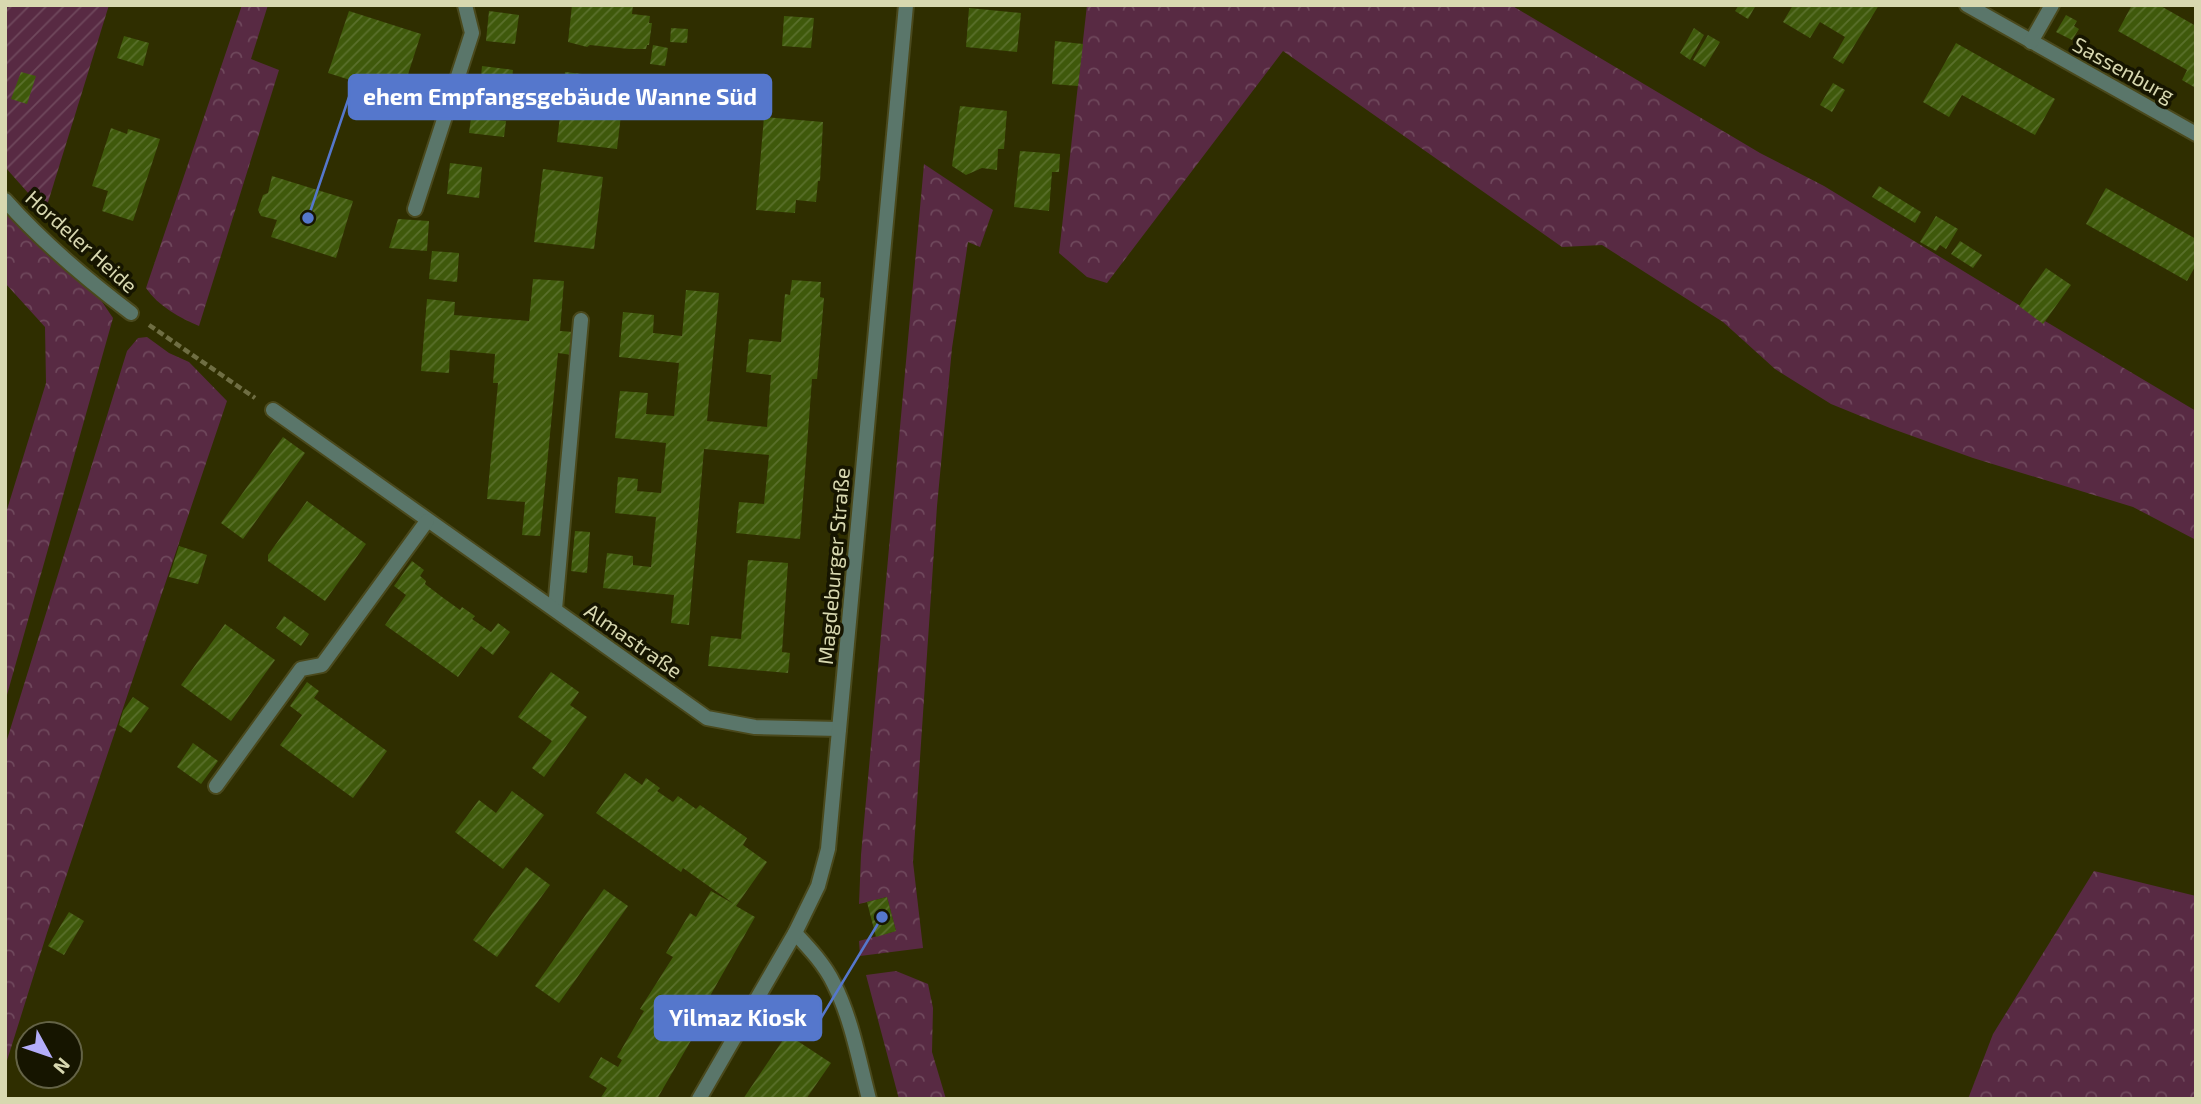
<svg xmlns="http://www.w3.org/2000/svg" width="2201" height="1104" font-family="'Exo 2',sans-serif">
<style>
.forest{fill:url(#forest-crowns)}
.garden{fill:url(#garden-furrows)}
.building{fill:url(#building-hatch)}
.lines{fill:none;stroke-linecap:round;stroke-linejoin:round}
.service-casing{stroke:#4a491c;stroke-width:18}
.minor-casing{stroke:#4a491c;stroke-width:18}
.path{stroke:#6f6e43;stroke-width:4.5;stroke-dasharray:7 3.5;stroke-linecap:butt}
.service{stroke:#5a766a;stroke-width:14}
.minor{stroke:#5a766a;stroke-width:14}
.labels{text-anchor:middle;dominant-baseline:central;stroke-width:7;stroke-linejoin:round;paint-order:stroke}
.street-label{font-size:21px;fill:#d8d8b0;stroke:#161500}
.leader{fill:none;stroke:#57c;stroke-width:2.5}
.callout-dot{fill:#57c;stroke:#161500;stroke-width:2.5}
.callout{fill:#57c;stroke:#57c;stroke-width:2.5}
.callout-label{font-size:23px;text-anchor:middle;font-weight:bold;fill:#fff}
</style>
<defs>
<pattern id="forest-crowns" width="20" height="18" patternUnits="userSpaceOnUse" patternTransform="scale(1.75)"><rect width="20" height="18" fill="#582a43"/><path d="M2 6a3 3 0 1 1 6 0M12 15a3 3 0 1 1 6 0" fill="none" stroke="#6f485c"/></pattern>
<pattern id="garden-furrows" width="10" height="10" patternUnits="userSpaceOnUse" patternTransform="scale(1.75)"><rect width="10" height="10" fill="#582a43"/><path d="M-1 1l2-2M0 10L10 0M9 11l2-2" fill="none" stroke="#6f485c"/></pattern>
<pattern id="building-hatch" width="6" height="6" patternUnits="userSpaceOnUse" patternTransform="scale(1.75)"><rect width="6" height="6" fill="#3f590b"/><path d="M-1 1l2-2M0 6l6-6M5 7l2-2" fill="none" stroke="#5a702c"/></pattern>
</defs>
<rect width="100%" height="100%" fill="#2f2e00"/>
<g class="forest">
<path d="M242,5h26l-17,54 28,11 -80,256c-19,-8 -41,-20 -53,-38z"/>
<path d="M1087,5h424l249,148 64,33 195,119 24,18 2,-2 151,90v129l-63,-33 -160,-49 -83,-30 -59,-24 -56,-35 -52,-47 -121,-77 -40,2 -279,-196 -176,232 -20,-6 -28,-24z"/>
<path d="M924,164l69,46 -13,37 -12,-5 -16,106 -15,158 -24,356 10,86 -63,8 -1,-15 37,-10 -9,-34 -28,7 2,-49z"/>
<path d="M5,200l81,78 27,40 -108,384v-186l41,-133 -1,-56 -40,-44z"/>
<path d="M147,337l22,16 20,9 38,39 -180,532 -42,134v-321l122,-395 11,-13z"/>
<path d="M2094,871l102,25v203h-228l25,-65z"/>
<path d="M896,971l32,13 5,24 -1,44 14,47h-47l-33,-124z"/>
</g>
<path class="garden" d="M5,5h104l-64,207 -40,-45z"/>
<g class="building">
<path d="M572,5h61l-1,9 18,2 -1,7h3l-3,22h-2l-1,4h-17l-39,-4 -3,2 -19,-5z"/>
<path d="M1739,5h17l-8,14 -13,-8z"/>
<path d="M1793,5h86l-36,59 -10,-6 12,-21 -25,-15 -10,16 -27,-16z"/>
<path d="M2132,5h27l37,21 -2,61 -12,-7 5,-10 -69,-39z"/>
<path d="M969,8l52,5 -4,39 -51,-5z"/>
<path d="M349,11l72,23 -20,62 -73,-23z"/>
<path d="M489,11l30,4 -4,29 -29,-3z"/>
<path d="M2066,15l11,6 -3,5 5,3 -7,11 -16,-8z"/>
<path d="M784,16l30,2 -3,30 -29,-2z"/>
<path d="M671,28l17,1 -1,14 -17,-1z"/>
<path d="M1694,28l10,7 -14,25 -10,-7z"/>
<path d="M1708,35l12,7 -15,25 -12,-7z"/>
<path d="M124,36l25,7 -6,23 -26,-8z"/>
<path d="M1055,41l28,3 -5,42 -26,-2z"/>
<path d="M1956,43l99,56 -20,36 -73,-40 -13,22 -26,-15z"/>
<path d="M653,45l15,3 -3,18 -15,-2z"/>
<path d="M482,66l31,4 -4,31 -30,-3z"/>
<path d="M21,72l15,4 -9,28 -16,-5z"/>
<path d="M565,72l60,7 -2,16 24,3 -1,19 -25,-2 -4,34 -60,-7z"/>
<path d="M1833,83l12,7 -13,22 -12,-7z"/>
<path d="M960,106l47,5 -3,38h-6l-1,21 -15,-2 -16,7 -14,-9z"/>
<path d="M764,117l59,5 -3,59h-2l-2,21 -20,-2 -1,13 -39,-3z"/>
<path d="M471,118l35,3 -2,16 -35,-4z"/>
<path d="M111,128l16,6 1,-5 32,10 -27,82 -31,-10 6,-20 -16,-5z"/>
<path d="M1020,151l40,3 -1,18h-7l-3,39 -35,-4z"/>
<path d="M450,163l32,4 -3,31 -32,-4z"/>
<path d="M543,169l60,8 -9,72 -60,-7z"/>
<path d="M272,176l81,25 -17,57 -65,-21 6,-17 -16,-4 -3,-6 5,-15 5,-2z"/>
<path d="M1879,186l42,26 -6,11 -43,-26z"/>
<path d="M2106,188l90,51v26l-9,16 -101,-57z"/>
<path d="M1936,216l22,13 -12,20 -6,-4 -4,6 -16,-9z"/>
<path d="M398,219l31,2 -2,30 -38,-3z"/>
<path d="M1960,241l22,14 -9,13 -22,-14z"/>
<path d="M432,251l27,2 -2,29 -28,-3z"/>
<path d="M2046,268l25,17 -28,39 -24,-18z"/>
<path d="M533,279l31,2 -4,50 14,1 -2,23 -14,-2 -18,183 -18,-1 3,-33 -38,-3 11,-116h-5l2,-29 -45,-4 -1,23 -28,-2 6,-72 28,3 -1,13 75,6z"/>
<path d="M792,280l29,2 -1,15 4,1 -7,81h-5l-12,160 -64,-6 3,-31 25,2 5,-49 -65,-6 -15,176 -18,-2 3,-28 -71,-7 4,-35 26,3v9l18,2 5,-50 -41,-4 3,-36 20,2 -1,12 24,2 5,-50 -51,-5 5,-47 28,2 -2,21 28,2 5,-53 -60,-6 4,-45 31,3 -1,18 29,3 4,-46 33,3 -12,128 60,6 4,-52 -25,-3 3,-33 32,3 4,-48 5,1z"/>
<path d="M283,437l22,16 -62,86 -22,-16z"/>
<path d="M307,501l59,43 -41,57 -57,-40v-6z"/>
<path d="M575,531l15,1 -3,41 -16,-2z"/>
<path d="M179,546l28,9 -9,29 -29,-7z"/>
<path d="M748,560l40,3 -6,89 8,1 -2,20 -80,-7 3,-30 30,3z"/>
<path d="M412,561l12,9 -4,6 6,5 -1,3 17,13 18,13 2,-3 13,9 -3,3 19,13 7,-9 12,9 -17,23 -12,-9 -23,31 -73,-52 21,-30 -12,-9z"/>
<path d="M284,616l25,18 -8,12 -25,-18z"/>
<path d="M225,624l50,36 -44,61 -50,-36z"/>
<path d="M551,672l28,20 -9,13 17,12 -43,60 -12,-9 20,-27 -34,-24z"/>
<path d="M307,682l12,9 -5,7 73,53 -34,47 -73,-53 22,-30 -12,-9z"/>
<path d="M133,697l16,11 -18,25 -12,-8 4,-14z"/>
<path d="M193,743l25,18 -17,23 -24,-17z"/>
<path d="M625,773l17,12 4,-7 14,10 -3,3 16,11 5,-6 18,13 4,-4 47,33 -4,7 24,17 -31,44 19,11 -53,93 5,3 -50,86h-57l7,-11 -18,-11 12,-20 17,10 4,-7 -5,-3 27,-46 -4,-2 33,-52 -7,-4 24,-40 6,4 15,-26 23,13 -51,-36 -2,4 -85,-59z"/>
<path d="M512,791l32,24 -41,54 -48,-37 24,-32 17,13z"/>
<path d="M526,867l24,18 -53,72 -24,-17z"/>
<path d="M604,889l24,17 -69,97 -24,-17z"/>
<path d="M887,897l9,34 -20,6 -9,-35z"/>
<path d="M69,912l15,9 -20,34 -16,-9z"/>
<path d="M787,1034l44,29 -25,36h-63z"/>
</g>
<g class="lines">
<g class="service-casing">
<g id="service">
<path d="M415,209l57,-176 -7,-28"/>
<path d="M555,609l26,-289"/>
</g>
</g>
<g class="minor-casing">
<g id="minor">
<path d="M1967,5l229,129"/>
<path d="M2031,42l21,-37"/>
<path d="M5,200c38,43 81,79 126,113"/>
<path d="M273,410l434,308 48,9 84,2"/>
<path d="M216,786l85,-117 21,-4 105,-144"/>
<path d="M795,933c15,16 30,32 39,51 18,36 25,77 35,115"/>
<path d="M699,1099l96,-166 23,-47 10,-37 78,-844"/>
</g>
</g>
<path class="path" d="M149,325l106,73"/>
<use href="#service" class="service"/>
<use href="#minor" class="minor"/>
</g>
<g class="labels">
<g class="street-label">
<text transform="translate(2124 69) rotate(29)">Sassenburg</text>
<text transform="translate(82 241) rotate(42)">Hordeler Heide</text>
<text transform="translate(833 566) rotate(-85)">Magdeburger Straße</text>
<text transform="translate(634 640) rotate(35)">Almastraße</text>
</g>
</g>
<path class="leader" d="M308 218L349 97M882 917L821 1018"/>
<g class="callout-dot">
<circle cx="308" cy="218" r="7"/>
<circle cx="882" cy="917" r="7"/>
</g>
<g class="callout">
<rect x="349" y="75" width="422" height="44" rx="7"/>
<rect x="655" y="996" width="166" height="44" rx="7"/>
</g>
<g class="callout-label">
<text x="560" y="105">ehem Empfangsgebäude Wanne Süd</text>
<text x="738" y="1026">Yilmaz Kiosk</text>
</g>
<rect width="2201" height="1104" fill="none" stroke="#d8d8b0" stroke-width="14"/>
<g transform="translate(49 1055) rotate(130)"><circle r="33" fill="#161500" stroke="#646346" stroke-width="2"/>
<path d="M0-5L12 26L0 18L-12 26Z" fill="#b3adf9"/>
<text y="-10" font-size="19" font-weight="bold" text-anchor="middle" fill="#d8d8b0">N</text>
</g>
</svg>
